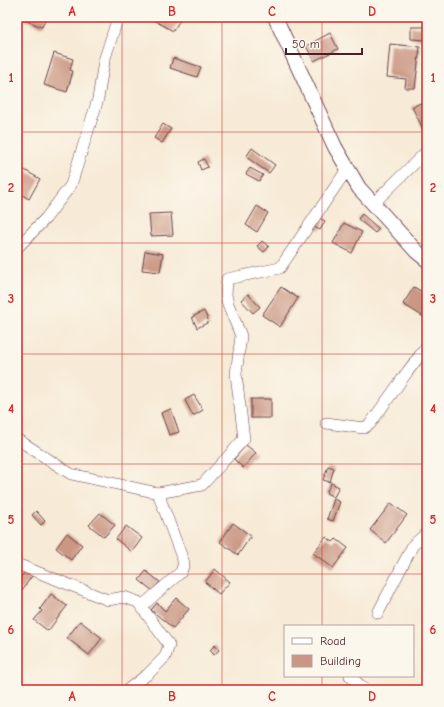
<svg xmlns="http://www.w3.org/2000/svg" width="444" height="707" font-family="'Comic Neue',sans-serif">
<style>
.building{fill:#cb9784}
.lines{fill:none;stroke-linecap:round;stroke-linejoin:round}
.minor-casing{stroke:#643d45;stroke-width:12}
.tertiary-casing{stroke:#643d45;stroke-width:16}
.minor{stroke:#fff;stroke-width:11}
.tertiary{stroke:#fff;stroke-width:14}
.grid{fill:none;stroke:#d62828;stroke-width:1;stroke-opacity:0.55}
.neatline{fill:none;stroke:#d62828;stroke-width:1.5}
.grid-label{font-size:13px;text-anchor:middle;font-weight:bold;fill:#d62828}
</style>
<rect width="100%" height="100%" fill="#fbf7ec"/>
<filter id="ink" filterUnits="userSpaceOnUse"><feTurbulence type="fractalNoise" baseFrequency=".025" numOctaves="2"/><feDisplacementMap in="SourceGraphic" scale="8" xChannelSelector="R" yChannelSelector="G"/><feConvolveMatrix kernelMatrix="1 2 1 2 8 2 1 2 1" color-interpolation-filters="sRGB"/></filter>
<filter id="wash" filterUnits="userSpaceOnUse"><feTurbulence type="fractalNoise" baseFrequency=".012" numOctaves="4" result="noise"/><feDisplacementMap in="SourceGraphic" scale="16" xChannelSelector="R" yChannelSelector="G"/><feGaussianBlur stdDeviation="0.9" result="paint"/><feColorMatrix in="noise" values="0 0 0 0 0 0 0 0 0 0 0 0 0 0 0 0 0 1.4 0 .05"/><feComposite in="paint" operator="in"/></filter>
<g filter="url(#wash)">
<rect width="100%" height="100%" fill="#f7ead6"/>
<g id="blocks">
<g class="building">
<path d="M17,17h29l-4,10z"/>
<path d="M148,17h34l-9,14z"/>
<path d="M411,27h16v13l-16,-1z"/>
<path d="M330,33l8,16 -24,12 -8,-15z"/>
<path d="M390,44l30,3 -5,41h-10l1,-9 -19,-2z"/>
<path d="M54,53l19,6 -3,11 3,1 -6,21 -23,-7z"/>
<path d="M173,58l28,9 -4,10 -27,-9z"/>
<path d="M427,100v29l-3,2 -12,-24z"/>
<path d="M163,124l8,5 -9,14 -8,-5z"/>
<path d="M252,148l23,17 -6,8 -23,-16z"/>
<path d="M204,159l4,8 -7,3 -3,-8z"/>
<path d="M21,168l19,11 -11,20 -12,-7v-18z"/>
<path d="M250,168l13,7 -4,6 -13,-7z"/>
<path d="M257,206l11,7 -11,19 -11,-7z"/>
<path d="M171,213l2,22 -22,1 -2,-22z"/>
<path d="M362,214l17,15 -4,4 -17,-14z"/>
<path d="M319,218l6,3 -5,9 -6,-3z"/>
<path d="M344,223l18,9 -10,21 -19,-10z"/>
<path d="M262,241l7,6 -5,5 -7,-6z"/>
<path d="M145,251l18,3 -3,18 -18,-2z"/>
<path d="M281,287l17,11 -18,29 -18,-12z"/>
<path d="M414,287l13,8v24l-24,-15z"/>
<path d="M248,294l12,13 -7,6 -12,-13z"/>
<path d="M204,311l5,11 -12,6 -5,-11z"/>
<path d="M194,395l9,15 -10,6 -8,-16z"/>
<rect x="251" y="399" width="20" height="19"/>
<path d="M171,409l8,23 -10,3 -8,-22z"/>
<path d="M246,445l10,8 -13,15 -9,-9z"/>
<path d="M328,466l6,2 -4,14 -7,-2z"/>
<path d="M331,483l8,4 -5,10 -8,-4z"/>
<path d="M334,499l6,3 -7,19 -6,-2z"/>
<path d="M391,503l16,12 -21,28 -16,-13z"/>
<path d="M17,507l5,4 -5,7z"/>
<path d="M36,511l9,10 -4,4 -9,-10z"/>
<path d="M100,513l15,12 -11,12 -15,-12z"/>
<path d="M233,523l18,13 -13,19 -18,-13z"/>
<path d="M126,526l16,12 -10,14 -16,-13z"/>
<path d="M67,533l15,12 -11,15 -15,-12z"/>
<path d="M326,537l7,5 3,-3 12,9 -15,20 -20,-15z"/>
<path d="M215,569l15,13 -11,12 -14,-12z"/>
<path d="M25,571l7,5 -10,14 -5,-3v-4z"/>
<path d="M146,571l14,11 -7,9 -14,-11z"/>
<path d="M51,594l16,12 -19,25 -14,-11 8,-9 -2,-2z"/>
<path d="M176,598l13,11 -16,19 -22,-18 6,-7 8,8z"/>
<path d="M80,621l22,17 -13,17 -22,-17z"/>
<path d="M215,645l4,5 -5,5 -4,-5z"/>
</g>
</g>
</g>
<g filter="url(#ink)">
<use href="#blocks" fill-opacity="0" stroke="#643d45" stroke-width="1"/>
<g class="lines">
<g class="minor-casing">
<g id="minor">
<path d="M373,204l54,-53"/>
<path d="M17,248l29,-30 25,-33 27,-86 6,-38 14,-44"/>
<path d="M17,418v4"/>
<path d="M326,423l38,5 6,-4 38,-53 19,-25"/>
<path d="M17,439l54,35 87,19 44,-8 42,-46 -8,-65 5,-38 -13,-32 -2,-9 1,-16 53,-11 68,-100"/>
<path d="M17,564l91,36 16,-3 14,5 31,43 -4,12 -17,17 -21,16"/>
<path d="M142,606l39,-34 3,-9 -26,-70"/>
<path d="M378,613l35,-68 14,-12"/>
<path d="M350,676l15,14"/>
</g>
</g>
<g class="tertiary-casing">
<path id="tertiary" d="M275,17l60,130 24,41 57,63 11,9"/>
</g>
<use href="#minor" class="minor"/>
<use href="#tertiary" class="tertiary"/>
</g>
</g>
<path class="grid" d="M122,17v673M222,17v673M322,17v609M17,132h410M17,243h410M17,354h410M17,464h410M17,574h410M322,676v14"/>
<rect width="444" height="707" fill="none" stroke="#fbf7ec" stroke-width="44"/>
<rect x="284" y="625" width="130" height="52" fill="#fbf7ec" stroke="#b4a19f"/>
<rect x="292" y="638" width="20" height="6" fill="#ffffff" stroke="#b4a19f"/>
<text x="320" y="645" font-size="12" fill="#4a1f2b">Road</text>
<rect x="292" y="655" width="20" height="12" fill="#cb9784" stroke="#b4a19f"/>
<text x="320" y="665" font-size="12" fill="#4a1f2b">Building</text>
<path d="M286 48v6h76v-6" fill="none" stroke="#4a1f2b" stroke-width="2"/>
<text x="292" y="48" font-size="12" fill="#4a1f2b" stroke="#fbf7ec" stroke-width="3" paint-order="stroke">50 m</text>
<rect x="22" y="22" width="400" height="663" class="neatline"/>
<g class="grid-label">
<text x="72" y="16">A</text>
<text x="172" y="16">B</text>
<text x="272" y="16">C</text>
<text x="372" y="16">D</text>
<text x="11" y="82">1</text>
<text x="433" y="82">1</text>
<text x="11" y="192">2</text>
<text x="433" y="192">2</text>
<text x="11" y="303">3</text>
<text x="433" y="303">3</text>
<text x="11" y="413">4</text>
<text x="433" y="413">4</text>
<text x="11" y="524">5</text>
<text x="433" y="524">5</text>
<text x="11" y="634">6</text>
<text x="433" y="634">6</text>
<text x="72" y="701">A</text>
<text x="172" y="701">B</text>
<text x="272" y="701">C</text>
<text x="372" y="701">D</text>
</g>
</svg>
